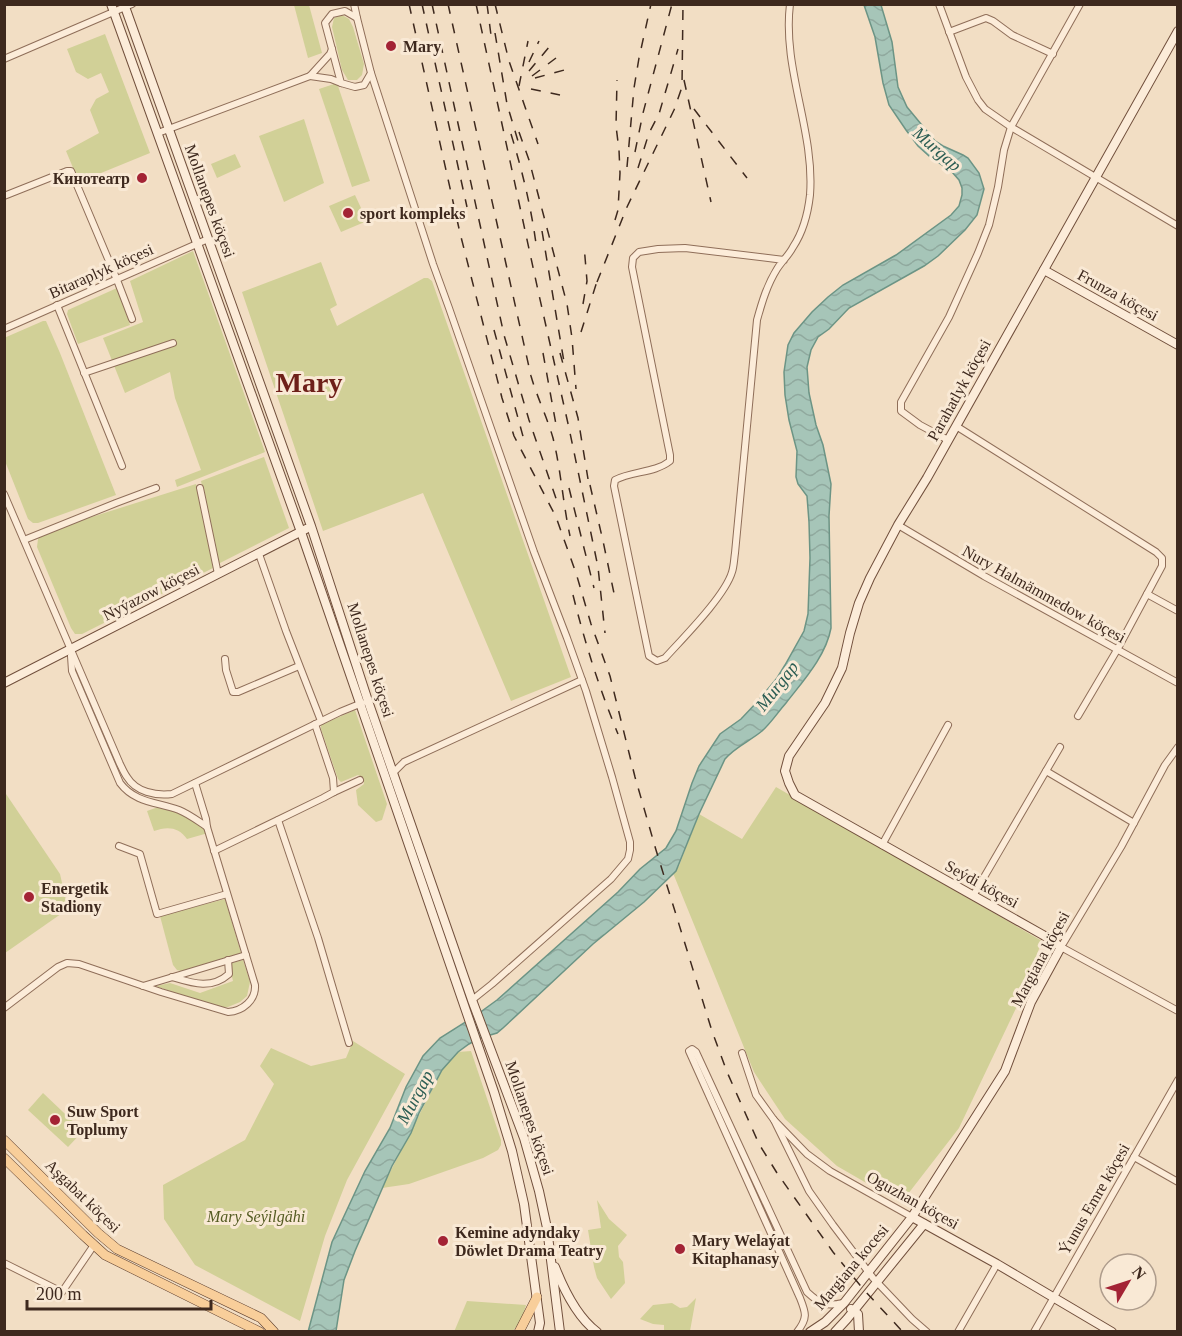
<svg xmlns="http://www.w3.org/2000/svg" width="1182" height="1336" font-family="'Times New Roman',serif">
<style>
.green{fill:#d1d097}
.water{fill:url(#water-waves);stroke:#6c9485;stroke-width:1.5}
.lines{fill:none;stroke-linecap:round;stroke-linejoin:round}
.street-casing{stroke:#8f6e59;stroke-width:8}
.secondary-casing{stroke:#714f3c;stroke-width:10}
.primary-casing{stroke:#5c3d2d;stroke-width:10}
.street{stroke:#fcecd9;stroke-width:6}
.secondary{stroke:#fcecd9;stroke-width:8}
.primary{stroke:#f8ce9a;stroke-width:9}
.rail{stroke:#3e291e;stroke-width:1.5;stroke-dasharray:10 10;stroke-linecap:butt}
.poi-dot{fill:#a32335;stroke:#f9e9d5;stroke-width:2}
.labels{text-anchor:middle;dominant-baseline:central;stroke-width:6;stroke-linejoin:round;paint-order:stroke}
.poi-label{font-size:16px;font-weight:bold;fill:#3e291e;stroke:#f9e9d5;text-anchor:start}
.street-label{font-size:16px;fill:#3e291e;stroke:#f9e9d5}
.park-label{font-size:16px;font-style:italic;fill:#555c23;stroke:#f9e9d5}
.water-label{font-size:18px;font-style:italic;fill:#2c5e54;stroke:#f9e9d5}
.town-label{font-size:28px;font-weight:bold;fill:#6e1f19;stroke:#f9e9d5}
</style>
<defs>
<pattern id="water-waves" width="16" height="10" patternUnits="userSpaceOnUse" patternTransform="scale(1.5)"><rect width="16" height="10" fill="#a6c5b8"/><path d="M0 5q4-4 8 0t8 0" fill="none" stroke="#90a99e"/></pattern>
</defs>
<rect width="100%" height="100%" fill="#f2dec4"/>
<g class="green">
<path d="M294,5h15l13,48 -14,5z"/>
<path d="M342,15l7,4 4,8 11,37 -2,11 -5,5h-9l-6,-10 -10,-43 2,-9z"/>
<path d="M105,34l45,119 -71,29 -13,-31 33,-18 -9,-23 6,-11 13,-7 -8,-19 -13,6 -12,-7 -9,-23z"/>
<path d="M337,83l33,98 -18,6 -33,-98z"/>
<path d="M304,119l20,64 -40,19 -25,-66z"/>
<path d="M235,154l6,13 -24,11 -6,-14z"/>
<path d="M355,195l12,26 -26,11 -12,-26z"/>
<path d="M193,251l72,201 -88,35 -2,-7 26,-10 -26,-72 -5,-26 -45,21 -22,-55 40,-16 -13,-41z"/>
<path d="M321,262l16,43 -7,4 7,17 87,-48h4l4,3 139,396 -60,24 -88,-208 -100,38 -81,-239z"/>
<path d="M117,288l2,3 11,34 -52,19 -11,-30 1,-4z"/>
<path d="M43,321h3l14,32 56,142 -78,28h-5l-5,-4 -23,-58 -1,-123z"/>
<path d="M264,457l25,71 -71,36 -17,-83z"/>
<path d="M196,484l17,84 -131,66h-7l-4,-6 -34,-81 1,-8 3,-6z"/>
<path d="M355,710l32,94 -5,16 -6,2 -18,-17 -2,-15 8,-6 -1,-6 -5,-3 -17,7 -3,-3 -17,-50v-4z"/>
<path d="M776,787l266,154 -24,63 -59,124 -58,75 -64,-37 -52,-47 -31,-47 -81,-199 6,-7 20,-52 43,25z"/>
<path d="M4,791l56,83 8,35 -63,44z"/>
<path d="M164,805l15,5 28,17 1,6 -21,6c-8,-12 -20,-13 -33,-8l-7,-20z"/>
<path d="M225,899l16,54 -60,18 -4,-1 -4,-5 -13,-49z"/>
<path d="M243,960l7,22 -3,14 -7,6 -12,5h-13l-59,-21 14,-3 30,10 33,-12 -4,-17z"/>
<path d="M353,1041l52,33 -58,106 -22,56 -25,85 -105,-56 -31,-46 -1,-34 82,-45 29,-56 -14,-18 11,-18 40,18 35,-8z"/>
<path d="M471,1051l30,89v5l-3,5 -15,8 -74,26 -27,4 60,-118 16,-18z"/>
<path d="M43,1093l40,38 -15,16 -40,-37z"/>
<path d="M597,1200l12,19 18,16 -9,11 1,11 4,5 2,21 -14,16 -14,-21 -3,-11 -6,-37 13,-2z"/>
<path d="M696,1298l-6,33h-26v-6l-11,-1 -13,-5 13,-14 19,-2 8,5 7,-1z"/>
<path d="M467,1301l59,4 -4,14 -9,12 -59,1z"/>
</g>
<path class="water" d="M864,5h17l11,37 6,45 9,20 28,34 8,5 20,9 5,3 11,15 5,16 -7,26 -12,15 -27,26 -14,10 -75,42 -20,21 -11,8 -7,13 -4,17 2,26 7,32 7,20 8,39 -2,32 2,112c-5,28 -28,53 -45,75 -8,9 -15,20 -24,28 -12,10 -27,16 -37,28l-26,55 -23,57 -32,31 -51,42 -90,84 -6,5 -17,5 -11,6 -11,8 -16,18 -23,43 -8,20 -19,33 -37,85 -11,29 -8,51 -28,1 24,-90 33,-71 25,-43 16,-41 17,-31 17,-18 35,-22 22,-16 121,-108 22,-23 26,-21 10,-17 16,-48 7,-17 21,-32 21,-15 17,-18 19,-23 8,-13 19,-34 4,-17 2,-56 -1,-36 -2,-26 -9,-12 -2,-7 1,-26 -8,-31 -4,-25 -1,-23 4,-27 6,-12 18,-21 16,-15 15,-12 53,-30 55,-40 8,-9 3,-11v-7l-3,-8 -7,-8 -23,-16 -11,-10 -12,-16 -17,-25 -6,-22 -8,-46z"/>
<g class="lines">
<g class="street-casing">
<g id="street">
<path d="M354,4l3,14"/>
<path d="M939,4l27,73 12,23 7,9 26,18 167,99"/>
<path d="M345,11l12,7 14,55 -7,12 -9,2 -14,-4 -16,-60 7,-9z"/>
<path d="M949,32l37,-14 7,3 19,14 41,19"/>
<path d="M332,49l-2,5 -20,22 21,3 10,4"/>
<path d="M4,59l128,-55"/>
<path d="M371,73l62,191 16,44 85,244 33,86 19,53 26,86 18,65v8l-2,9 -17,20 -119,105 -20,16"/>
<path d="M158,133l152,-57"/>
<path d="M4,196l63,-25h4l46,109 15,39"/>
<path d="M784,260l-99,-12 -27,1 -19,3 -6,6 -1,9 38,188v6c-15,12 -38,10 -55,19l-1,6 35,170 8,5 8,-3c18,-20 60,-62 67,-86 2,-6 2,-13 3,-19l22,-233c5,-18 10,-35 20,-51 5,-8 12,-14 16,-22 10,-15 15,-34 17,-52 5,-64 -28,-126 -20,-191"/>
<path d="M57,305l65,161"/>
<path d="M4,329l204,-90"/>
<path d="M84,373l89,-30"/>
<path d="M956,426l200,126 6,6v8l-45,84 -39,66"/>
<path d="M948,440l-28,-15 -19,-14v-9l48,-85 29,-64 11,-28 9,-38 6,-37 7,-23 69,-123"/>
<path d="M200,488l18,86"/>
<path d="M4,494l116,270c2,4 4,9 7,13 9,15 29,19 45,17l168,-82 22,-9"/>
<path d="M898,525l86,51 194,107"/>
<path d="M24,540l92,-37 40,-15"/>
<path d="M259,554l27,77 35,90"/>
<path d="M1147,594l31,17"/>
<path d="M71,656l1,15 48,112c15,20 37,19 59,27 10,4 19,11 28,17"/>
<path d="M225,659l1,11 7,22h5l61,-26"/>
<path d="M1178,747l-13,18 -44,82 -60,100 117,64"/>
<path d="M1046,771l88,52"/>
<path d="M393,773l11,-11 178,-82"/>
<path d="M334,792l26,-12"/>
<path d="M278,820l40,118 31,105"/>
<path d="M882,845l66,-120"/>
<path d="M119,846l21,8 17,60 70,-20"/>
<path d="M214,851l109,-53 11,-6 -1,-14 -18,-54"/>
<path d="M973,896l87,-149"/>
<path d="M172,977c20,6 39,13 57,-3l-1,-14"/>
<path d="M143,986l103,-31"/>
<path d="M4,1008l54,-41 9,-4 12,1 82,28 67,20c15,-1 28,-12 27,-27l-48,-158 -1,-8 -11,-36"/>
<path d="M742,1053l14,42 18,25 33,34 23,17 82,46"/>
<path d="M774,1120l35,71 24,34 40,53 39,41 15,13"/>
<path d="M1134,1157l44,25"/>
<path d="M4,1263l58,29 32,-47"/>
<path d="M797,1332c11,-14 9,-19 3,-34l-111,-247 3,-2 4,3 111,240c13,12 19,15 36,11"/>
<path d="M958,1332l39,-68"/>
<path d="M1034,1332l144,-252"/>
</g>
</g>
<g class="secondary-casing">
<g id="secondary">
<path d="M111,4l190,528 193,560 18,59 12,53 16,119 -2,9"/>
<path d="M124,4l187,522 57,175 104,299 52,138 15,53 8,37 13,104"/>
<path d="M1044,270l134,75"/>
<path d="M4,683l302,-154"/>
<path d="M912,1217l85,47 115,68"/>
<path d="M555,1267c9,23 22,50 42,65"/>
<path d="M851,1309l7,5 1,18"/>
<path d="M810,1332l15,-10 19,-19 68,-86 93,-146 26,-69 30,-55 -18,-12 -248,-140 -6,-12 -4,-12 4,-15 36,-53 17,-35 8,-35 9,-30 11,-25 28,-53 29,-47 251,-447"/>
<path d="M835,1332l12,-13 77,-95"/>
</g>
</g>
<g class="primary-casing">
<g id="primary">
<path d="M4,1140l94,93 19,16 144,69 13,14"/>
<path d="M4,1158l79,77 22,20 155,77"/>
<path d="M519,1332l18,-35"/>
</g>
</g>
<use href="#street" class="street"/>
<use href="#secondary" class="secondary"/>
<use href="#primary" class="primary"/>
<g class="rail">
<path d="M409,4l51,229 42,165 12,38 42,81 20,56 15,51 19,52 25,101 21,73 56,181 15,41 32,72 18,29 56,79 31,38 39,42"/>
<path d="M422,4l45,203"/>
<path d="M432,4l72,331 25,85 30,87"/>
<path d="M448,4l83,372c6,21 16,41 22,62 8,32 10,66 17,98"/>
<path d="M476,4l63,291 30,133 29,139 7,66"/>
<path d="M487,4l5,39"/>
<path d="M495,4l14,57 29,83"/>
<path d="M495,33l12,71 11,37"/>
<path d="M529,62l10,-21"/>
<path d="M529,71l21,-25"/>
<path d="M532,76l28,-21"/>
<path d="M535,78l33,-9"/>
<path d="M684,80l27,122"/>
<path d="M519,86l9,-45"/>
<path d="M531,89l29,6"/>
<path d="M694,109l53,69"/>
<path d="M519,132l10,28 38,144 5,34 4,51"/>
<path d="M511,134c12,39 21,77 26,117"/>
<path d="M635,152l8,-39 29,-109"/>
<path d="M627,167l7,-79 5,-30 12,-54"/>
<path d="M638,168l11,-35 10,-19 19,-65"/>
<path d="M615,220l3,-10 2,-37 -1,-23 -3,-24 1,-46"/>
<path d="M542,231l22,131"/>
<path d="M597,282l30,-75 47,-97 8,-23 1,-83"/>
<path d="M583,304l4,-23 -3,-36"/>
<path d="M494,330l30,110"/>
<path d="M581,332l18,-57"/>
<path d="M543,353l14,77"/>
<path d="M560,353l18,65 10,61"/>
<path d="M590,485l13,56 12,57"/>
<path d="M569,488l25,100"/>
<path d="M573,595c12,48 26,93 45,139"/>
</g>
</g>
<g class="poi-dot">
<circle cx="391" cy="46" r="6"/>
<circle cx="142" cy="178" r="6"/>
<circle cx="348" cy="213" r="6"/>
<circle cx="29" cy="897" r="6"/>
<circle cx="55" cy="1120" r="6"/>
<circle cx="443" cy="1241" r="6"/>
<circle cx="680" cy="1249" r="6"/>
</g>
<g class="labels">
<g class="poi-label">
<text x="403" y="46">Mary</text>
<text x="130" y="178" text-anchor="end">Кинотеатр</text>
<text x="360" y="213">sport kompleks</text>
<text x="41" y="888">Energetik<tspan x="41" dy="18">Stadiony</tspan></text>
<text x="67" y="1111">Suw Sport<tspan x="67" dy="18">Toplumy</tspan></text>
<text x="455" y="1232">Kemine adyndaky<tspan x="455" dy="18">Döwlet Drama Teatry</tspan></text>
<text x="692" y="1240">Mary Welaýat<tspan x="692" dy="18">Kitaphanasy</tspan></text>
</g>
<g class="street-label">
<text transform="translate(210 201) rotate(70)">Mollanepes köçesi</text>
<text transform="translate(101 271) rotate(-24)">Bitaraplyk köçesi</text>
<text transform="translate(1118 295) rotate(29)">Frunza köçesi</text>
<text transform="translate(959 390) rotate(-61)">Parahatlyk köçesi</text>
<text transform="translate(151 592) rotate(-27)">Nyýazow köçesi</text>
<text transform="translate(1044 594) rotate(29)">Nury Halmämmedow köçesi</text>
<text transform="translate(371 660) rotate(72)">Mollanepes köçesi</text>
<text transform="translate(982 884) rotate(29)">Seýdi köçesi</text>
<text transform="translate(1040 959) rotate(-62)">Margiana köçesi</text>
<text transform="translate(530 1118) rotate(71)">Mollanepes köçesi</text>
<text transform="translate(83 1196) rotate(44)">Aşgabat köçesi</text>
<text transform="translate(1094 1199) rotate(-60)">Ýunus Emre köçesi</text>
<text transform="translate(913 1200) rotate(29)">Oguzhan köçesi</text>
<text transform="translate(851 1267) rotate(-50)">Margiana kocesi</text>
</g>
<g class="park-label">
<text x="256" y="1216">Mary Seýilgähi</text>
</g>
<g class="water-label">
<text transform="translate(937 149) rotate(41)">Murgap</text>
<text transform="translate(777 686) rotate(-52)">Murgap</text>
<text transform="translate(415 1097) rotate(-62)">Murgap</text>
</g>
<g class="town-label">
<text x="309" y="382">Mary</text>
</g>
</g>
<rect width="1182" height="1336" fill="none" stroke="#3e291e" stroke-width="12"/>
<g transform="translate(1128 1282) rotate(51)"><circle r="28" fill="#f9e9d5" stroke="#ae9c8c" stroke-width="1.5"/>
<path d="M0-4.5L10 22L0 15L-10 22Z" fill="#a32335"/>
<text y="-9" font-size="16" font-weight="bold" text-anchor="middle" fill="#3e291e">N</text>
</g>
<path d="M27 1300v9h184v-9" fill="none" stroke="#3e291e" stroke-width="3"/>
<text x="36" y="1300" font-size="18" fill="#3e291e" stroke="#f9e9d5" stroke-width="4.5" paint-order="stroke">200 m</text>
</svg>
